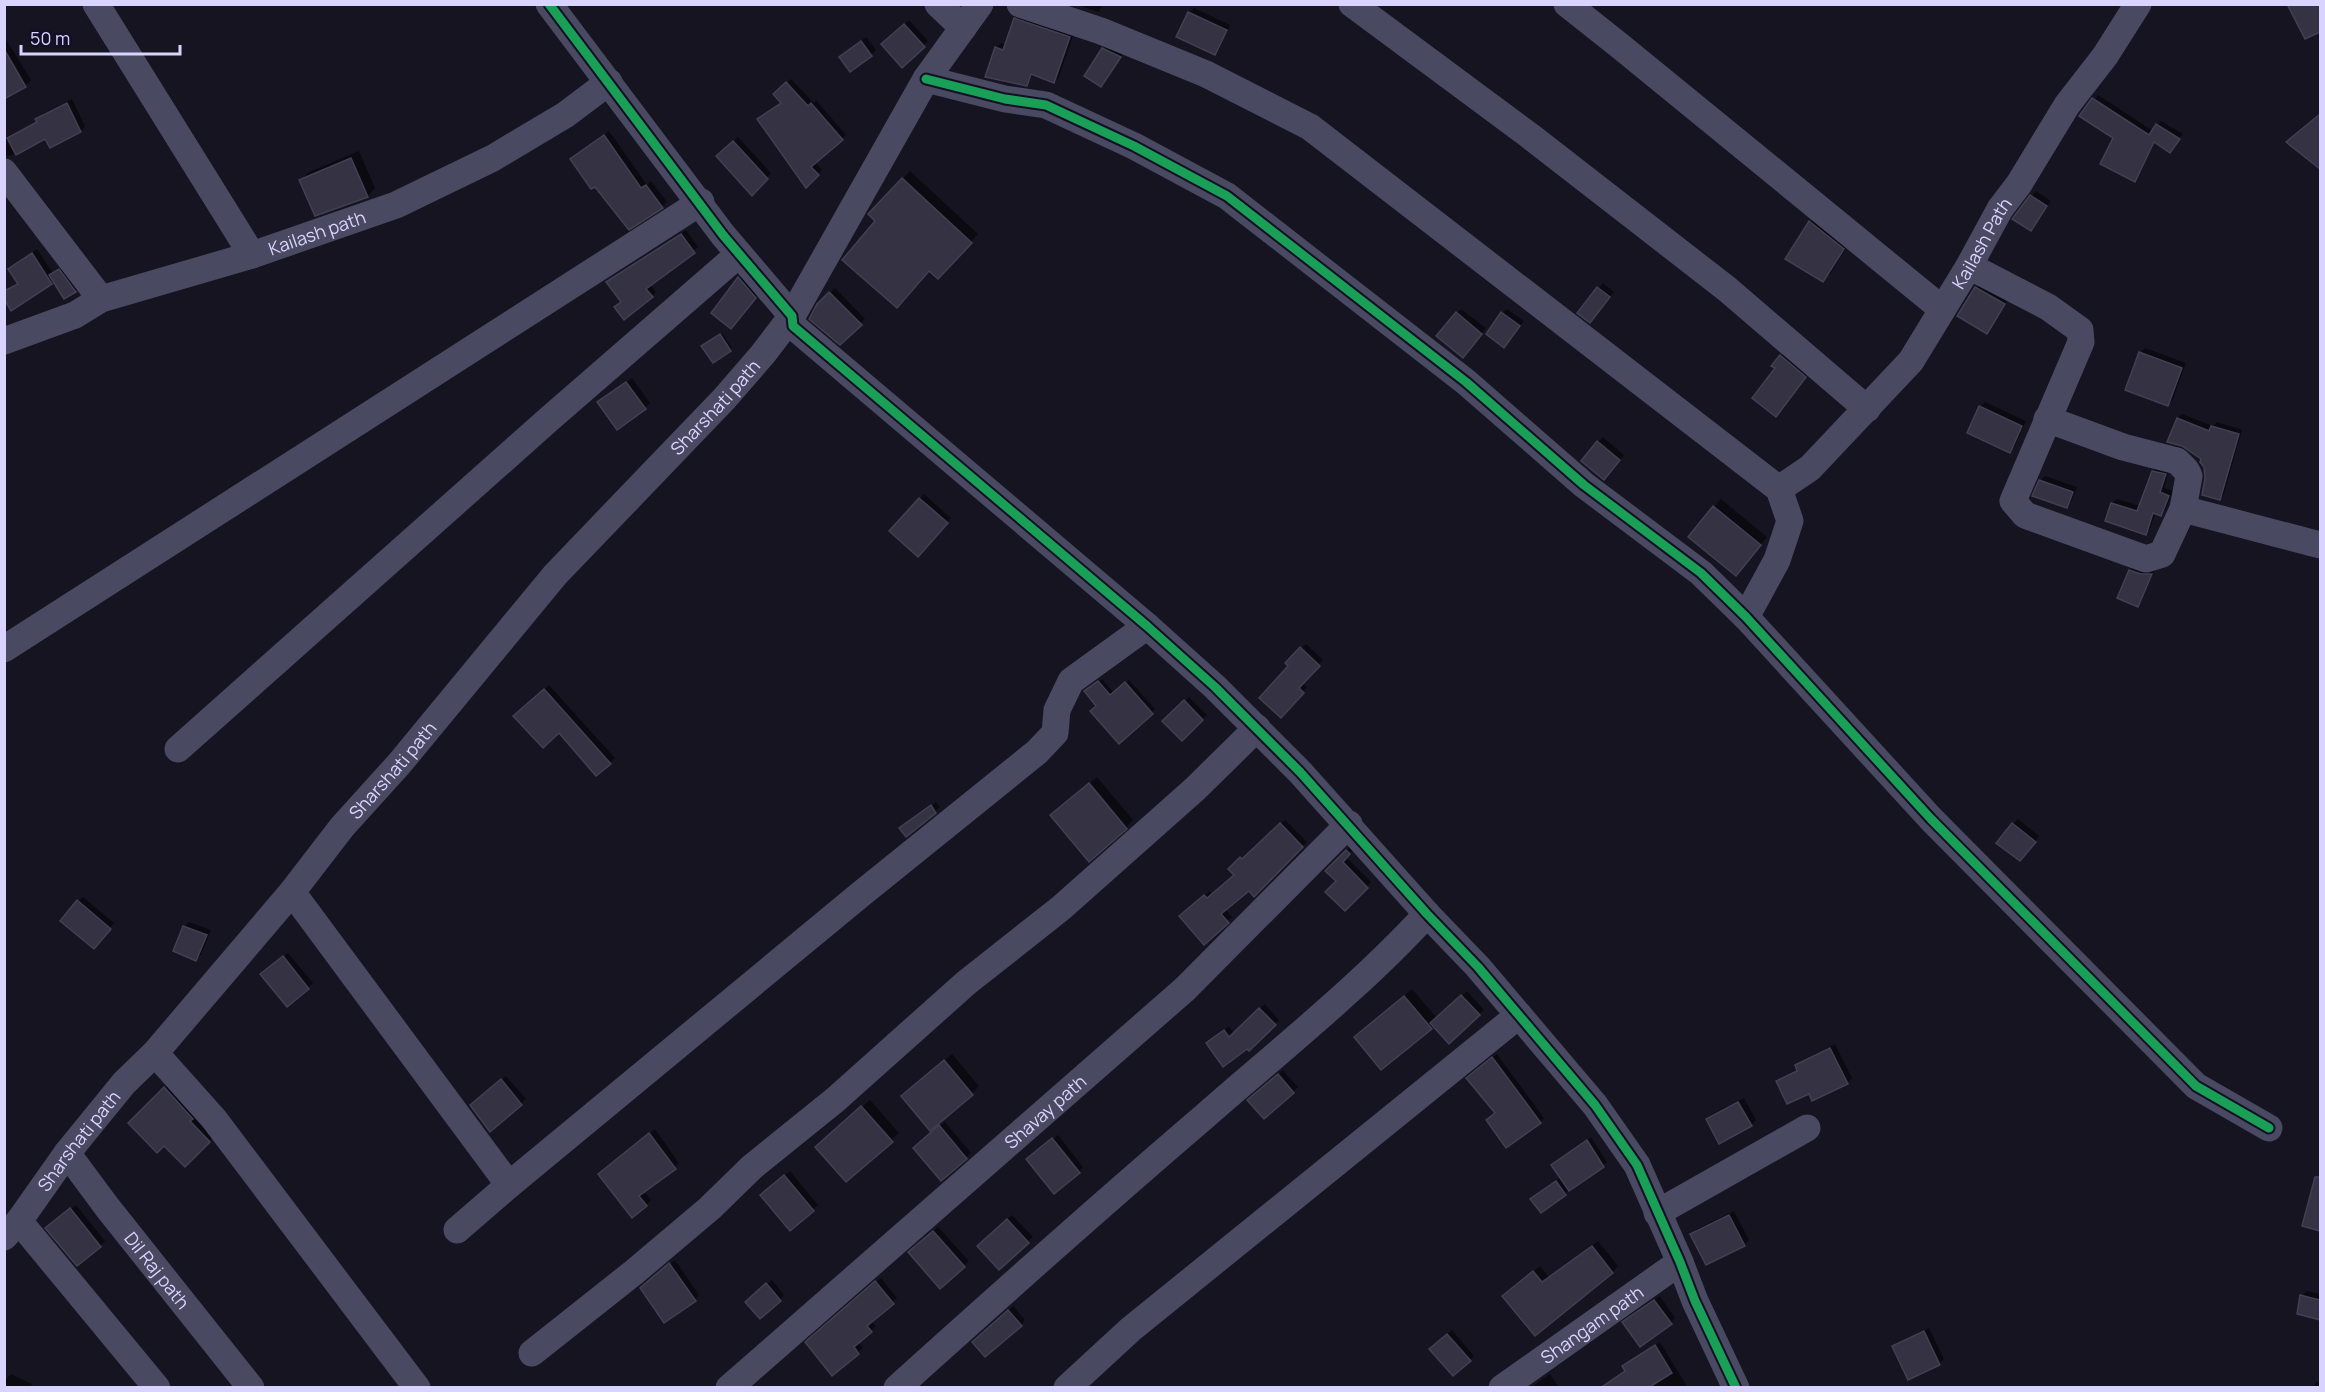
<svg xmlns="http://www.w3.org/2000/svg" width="2325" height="1392" font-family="Manrope,sans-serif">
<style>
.shadow{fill:#0007}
.building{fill:#343243;stroke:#433f54;stroke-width:1.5}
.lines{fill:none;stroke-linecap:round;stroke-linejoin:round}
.minor{stroke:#4a4962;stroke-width:27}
.cycleway-casing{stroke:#130f26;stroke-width:13}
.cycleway{stroke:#1a9f57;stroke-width:9}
.labels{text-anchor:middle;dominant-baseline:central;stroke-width:5;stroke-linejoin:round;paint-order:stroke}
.street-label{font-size:18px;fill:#d9d4ff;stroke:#130f26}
</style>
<rect width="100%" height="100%" fill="#161421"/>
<g class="shadow">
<path d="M1076,4h28l-6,8z"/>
<path d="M1194,8l36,17 -11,24 -5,5 -36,-18 11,-24z"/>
<path d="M1020,15l54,18 -15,44 -5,5 -21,-9 -7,12 -30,-37 5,-5 6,2 8,-26z"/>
<path d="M909,20l19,21 -26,25 -19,-22z"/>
<path d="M4,36l27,44 -6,6 -21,11z"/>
<path d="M866,37l10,13 -5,5 -30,2z"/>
<path d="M1108,44l16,8 -23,33 2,-36z"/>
<path d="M791,79l23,24 2,-3 30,35 -31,27 7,8 -16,16 -42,-71 18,-13 -7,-8z"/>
<path d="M2098,95l55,36 8,-10 22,13 -9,13 -19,-5 -16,33 -5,5 -19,-42 -34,-22z"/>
<path d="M72,99l13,27 -4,5 -35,6 -36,19 -6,-1v-17l34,-17 -1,-2 5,-5z"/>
<path d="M2320,115v52l-31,-26z"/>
<path d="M609,131l38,54 4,-4 16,21 -38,26 -57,-69z"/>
<path d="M738,137l33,36 -19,20 -34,-37z"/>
<path d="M359,151l16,37 -7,8 -52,18 -15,-34 8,-8z"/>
<path d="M910,171l68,63 -33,36 -68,-49 26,-42z"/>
<path d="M2036,191l15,10 -20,28v-33z"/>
<path d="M1818,214l32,27 -19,32 -8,7 -35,-22 22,-36z"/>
<path d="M686,230l12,17 -48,37 6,8 -4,4 -29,5 -15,-19z"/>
<path d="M37,249l16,24 8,-5 16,21 -2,2 -21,-11 -3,3 -47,9 15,-9 -10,-14z"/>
<path d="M744,274l16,18 -24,30 -23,-9z"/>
<path d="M1603,283l11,9 -20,24 -15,-3z"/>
<path d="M1981,283l27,16 -21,33 -11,-44z"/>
<path d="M835,288l30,31 -25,24 -22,-38z"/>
<path d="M1461,309l25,19 -19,23 -10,-38z"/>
<path d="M1507,309l17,12 -15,20 -7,-28z"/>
<path d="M722,333l10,15 -2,2 -26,-6z"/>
<path d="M2145,348l41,15 -13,36 -5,5 -28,-51z"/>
<path d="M1785,351l25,21 -29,38v-54z"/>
<path d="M632,378l18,25 -5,5 -41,-10z"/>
<path d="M1985,402l41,19 -11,25 -5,5 -30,-44z"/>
<path d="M2182,414l31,12 4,-4 25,8 -18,64 -4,5 -14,-21 -4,-20 -20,-13 -13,-4 9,-23z"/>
<path d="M1603,437l21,18 -15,19 -11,-32z"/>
<path d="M2158,467l11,3 -5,18 9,3 -7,18 -5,5 -5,-2 -6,16 -5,5 -33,-30 5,-4 23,7 13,-34z"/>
<path d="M2045,476l32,11 -6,15 -5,5 -26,-26z"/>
<path d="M924,494l27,24 -28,32 -3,-51z"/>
<path d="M1721,499l46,38 -24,29 -29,-59z"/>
<path d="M2135,566l20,3 -13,31 -4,5 -8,-35z"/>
<path d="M1306,644l17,16 -21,23 5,4 -21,24 4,-45 -3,-3z"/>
<path d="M1102,679l12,14 15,-13 26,29 -36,33 -30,-54z"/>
<path d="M549,685l66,73 -18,16 -37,-43 -40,-20z"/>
<path d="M1189,697l18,18 -25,24 -18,-18z"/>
<path d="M1097,777l36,43 -7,8 -66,-20z"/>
<path d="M936,802l4,5 -34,28 -5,-7z"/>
<path d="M2018,819l21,17 -14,19 -12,-31z"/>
<path d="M1285,820l22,22 -53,53 -5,-6 -24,20 7,8 -28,26 -19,-31 25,-21 3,4 23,-20 -6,-5z"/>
<path d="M1351,846l3,2 -8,9 25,25 -26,27 -7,-28 -11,-10z"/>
<path d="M83,897l31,26 -16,19 -19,-41z"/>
<path d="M189,922l22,8 -10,25 -5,4 -21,-8 10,-25z"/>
<path d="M288,953l25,30 -5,5 -41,-19z"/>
<path d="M1412,989l25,29 30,-27 17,19 -35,32 -15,-17 -3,3 -68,2z"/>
<path d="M1265,1004l14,16 -30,29 -36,-10 16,-13 5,8z"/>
<path d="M1835,1044l17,34 -5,5 -37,9 -32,-11 20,-12 -2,-4 5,-4z"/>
<path d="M952,1054l27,32 -7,8 -61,-5z"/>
<path d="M1497,1054l47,64 -4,4 -43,-10 -24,-39z"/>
<path d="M1283,1070l15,17 -34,30 -10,-22z"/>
<path d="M506,1076l20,23 -36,31 -14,-29z"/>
<path d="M172,1081l44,53 -31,31 -21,-21 -34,-21z"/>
<path d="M1744,1098l12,22 -5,5 -43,-6 4,-5z"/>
<path d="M870,1100l29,33 -53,47 -22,-41z"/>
<path d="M945,1122l26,31 -30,26 -22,-36z"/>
<path d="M655,1129l24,34 -36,27 8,10 -5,5 -42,-35z"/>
<path d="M1058,1135l25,32 -4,5 -46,-18z"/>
<path d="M1591,1137l16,25 -66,49 -4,-17 24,-17 -4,-16z"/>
<path d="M790,1171l28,34 -28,23 -23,-38z"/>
<path d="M76,1205l29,36 -5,5 -48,-23z"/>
<path d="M1734,1211l15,29 -5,5 -52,-11 5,-5z"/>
<path d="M1012,1215l21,22 -34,31 -20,-22z"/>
<path d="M938,1227l31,34 -5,5 -49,-18z"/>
<path d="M1598,1241l20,25 -6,6 -102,18 30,-24 9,11z"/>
<path d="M675,1260l24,35 -4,4 -49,-16z"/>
<path d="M881,1278l16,20 -26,23 5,5 -18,16 5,6 -31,26 -20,-36z"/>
<path d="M772,1280l12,15 -4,5 -28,-3z"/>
<path d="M2307,1291l13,3v24l-22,-5 4,-17z"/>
<path d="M1660,1296l15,22 -4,5 -42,-5z"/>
<path d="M1013,1306l12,14 -4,5 -43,12z"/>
<path d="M1929,1328l15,31 -5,5 -45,-18 5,-4z"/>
<path d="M1452,1330l22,26 -4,4 -34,-16z"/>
<path d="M1660,1342l28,46h-38l-1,-2 -49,2 26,-18 -2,-4 4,-4z"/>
<path d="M11,1374l21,10 -2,4h-26l2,-9z"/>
<path d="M1550,1374l9,14h-29z"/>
<path d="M2316,1382h4v6h-8z"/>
</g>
<g class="building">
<path d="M2287,4h33v28l-15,7z"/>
<path d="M1188,12l39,18 -12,25 -39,-18z"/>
<path d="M1014,18l56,19 -16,46 -23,-9 -4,12 -42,-9 10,-30 8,3z"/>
<path d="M904,24l21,23 -23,21 -21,-24z"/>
<path d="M861,41l11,15 -22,16 -11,-15z"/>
<path d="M1102,48l19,9 -20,30 -17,-11z"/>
<path d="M4,49l22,38 -22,12z"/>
<path d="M786,82l22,24 3,-3 32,37 -32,27 8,8 -13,13 -49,-69 24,-16 -8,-9z"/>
<path d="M2092,98l57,37 7,-11 24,15 -10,14 -16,-11 -19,40 -35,-18 13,-26 -34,-22z"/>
<path d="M67,103l14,29 -31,16 -5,-9 -29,16 -9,-17 30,-16 -2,-3z"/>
<path d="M2320,114v55l-34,-27z"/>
<path d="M604,135l37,53 5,-3 17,23 -34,22 -34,-43 -4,2 -21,-30z"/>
<path d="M733,141l35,38 -16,17 -36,-40z"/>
<path d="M351,158l17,39 -53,19 -16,-36z"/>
<path d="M902,178l70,65 -34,36 -9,-8 -32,37 -55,-48 33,-39 -7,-7z"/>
<path d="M2030,195l17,11 -16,25 -19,-12z"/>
<path d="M1809,221l35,28 -21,33 -38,-23z"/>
<path d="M681,234l14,19 -49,36 7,8 -29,23 -10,-13 7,-5 -15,-20z"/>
<path d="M32,253l20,31 -41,27 -7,-12v-8l14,-7 -10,-15z"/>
<path d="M59,269l17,23 -12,7 -15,-24z"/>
<path d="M738,277l18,21 -25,31 -20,-16z"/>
<path d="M1597,287l13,10 -20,26 -13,-10z"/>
<path d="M1975,287l30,17 -18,30 -30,-18z"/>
<path d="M829,292l33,33 -22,20 -31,-26 8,-15z"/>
<path d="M1456,312l26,22 -19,24 -27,-22z"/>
<path d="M1501,312l19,14 -16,22 -18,-14z"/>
<path d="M720,334l11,17 -18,12 -12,-17z"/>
<path d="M2139,352l43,16 -14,38 -43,-16z"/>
<path d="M1780,355l26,22 -30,40 -24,-19 23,-30 -4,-2z"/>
<path d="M626,382l20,27 -29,21 -20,-28z"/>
<path d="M1979,406l43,20 -12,27 -43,-20z"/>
<path d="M2177,418l32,13 2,-5 28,8 -19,66 -18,-5 3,-17 -1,-11 -4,-5 1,-3 -19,-13 -15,-4z"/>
<path d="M1597,441l23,19 -16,20 -23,-19z"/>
<path d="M2152,471l14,3 -6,18 9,4 -8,20 -8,-3 -7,22 -41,-14 6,-18 26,8z"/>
<path d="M2039,480l34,12 -6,16 -35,-12z"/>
<path d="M919,498l29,25 -30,34 -29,-26z"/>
<path d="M1713,506l48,39 -25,31 -48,-39z"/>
<path d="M2129,570l12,4h11l-14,33 -21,-9z"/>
<path d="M1300,647l20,19 -21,22 5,5 -23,25 -22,-20 29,-32 -3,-3z"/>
<path d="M1098,681l12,14 15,-13 28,32 -34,30 -29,-33 6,-5 -12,-15z"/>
<path d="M544,689l67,75 -15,12 -37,-43 -16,15 -30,-32z"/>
<path d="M1184,700l19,20 -21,21 -20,-20z"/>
<path d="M1089,783l38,46 -38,33 -39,-47z"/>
<path d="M931,805l5,8 -30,24 -7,-9z"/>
<path d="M1280,823l23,24 -49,50 -5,-6 -28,23 8,9 -25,22 -25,-29 25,-21 3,3 27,-23 -6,-6 12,-12 2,2z"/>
<path d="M2012,823l24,19 -16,19 -24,-18z"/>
<path d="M1346,850l4,4 -7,8 25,26 -23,23 -20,-19 11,-11 -11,-10z"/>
<path d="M77,900l34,29 -17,20 -34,-28z"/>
<path d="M183,926l24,9 -11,26 -23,-10z"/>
<path d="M283,956l26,33 -22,18 -27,-33z"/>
<path d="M1461,995l19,20 -31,29 -19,-21z"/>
<path d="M1404,996l28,33 -51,41 -27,-33z"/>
<path d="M1259,1008l17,17 -27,26 -2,-2 -24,18 -17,-24 18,-13 5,7z"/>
<path d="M1830,1048l18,36 -36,17 -3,-7 -22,10 -11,-23 21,-10 -2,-6z"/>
<path d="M1492,1057l49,66 -35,25 -20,-28 9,-7 -29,-35z"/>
<path d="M944,1060l29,35 -43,36 -29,-35z"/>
<path d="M1278,1074l16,19 -30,26 -17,-19z"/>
<path d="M501,1079l21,26 -32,27 -20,-27z"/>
<path d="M164,1087l29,32 -3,2 20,21 -25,25 -21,-21 -7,7 -29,-30z"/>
<path d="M1738,1102l14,24 -33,18 -13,-25z"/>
<path d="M861,1106l32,36 -47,40 -31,-35z"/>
<path d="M939,1125l28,34 -26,22 -28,-33z"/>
<path d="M649,1133l27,36 -37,27 8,10 -15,12 -34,-44z"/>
<path d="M1052,1138l28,35 -26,21 -28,-35z"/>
<path d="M1587,1140l17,27 -35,24 -18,-26z"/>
<path d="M784,1175l30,36 -24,20 -30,-36z"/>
<path d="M2315,1177h5v54l-18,-5z"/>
<path d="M1556,1181l10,14 -25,18 -11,-14z"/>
<path d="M70,1208l31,39 -24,19 -32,-38z"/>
<path d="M1729,1215l16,31 -39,19 -16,-31z"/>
<path d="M1007,1219l22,24 -30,27 -22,-24z"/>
<path d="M933,1231l32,36 -25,22 -32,-37z"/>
<path d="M1592,1246l21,27 -78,63 -33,-40 31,-25 9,11z"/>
<path d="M669,1263l27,38 -32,22 -24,-35z"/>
<path d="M875,1281l19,23 -27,22 5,6 -18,15 5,7 -27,22 -27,-34z"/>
<path d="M766,1283l15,18 -21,18 -15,-17z"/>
<path d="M2300,1295l20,5v20l-23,-6z"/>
<path d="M1654,1300l18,24 -32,23 -18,-25z"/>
<path d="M1008,1310l14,16 -37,31 -13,-15z"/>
<path d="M1924,1331l16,34 -32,15 -16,-34z"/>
<path d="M1447,1334l24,27 -18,15 -24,-27z"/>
<path d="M1655,1345l17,28 -24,15h-48l25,-17 -3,-5z"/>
</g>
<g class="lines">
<g class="minor">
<path d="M96,4l156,251"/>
<path d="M549,4l174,231 69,81 1,10 354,300 68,61 85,85 127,142 51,53 117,138 42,60 43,97 15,39 41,87"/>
<path d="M938,4l25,24"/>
<path d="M1020,4l81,27 105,43 104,53 469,362 11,32 -13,39 -31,57"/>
<path d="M1352,4l178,132 197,153 140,120"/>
<path d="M1567,4l53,42 322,263"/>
<path d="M926,79l79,20 41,6 88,41 93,50 239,186 118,103 117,88 45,44 185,202 265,267 73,42"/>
<path d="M4,172l97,127"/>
<path d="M1969,266l79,41 32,23 1,12 -68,159 12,14 121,44 16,-5 21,-45 137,36"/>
<path id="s1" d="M4,341l71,-26 26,-16 151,-44 144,-50 97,-47 72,-43 44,-33"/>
<path d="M2047,419l76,28 54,14 9,9 3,6 -6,33"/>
<path id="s2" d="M1779,489l31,-21 101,-107 58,-95 31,-57 19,-25 48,-79 38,-49 33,-52"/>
<path d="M4,649l697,-447"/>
<path d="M178,749l370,-329 191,-166"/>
<path d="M292,892l217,293 352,-291 176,-142 18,-19 2,-23 14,-29 76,-55"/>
<path d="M155,1053l59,66 203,269"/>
<path id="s3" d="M67,1153l40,54 144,181"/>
<path d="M1657,1213l150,-85"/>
<path d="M19,1221l138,167"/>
<path d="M457,1230l52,-45"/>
<path id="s4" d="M4,1237l15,-16 48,-68 57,-70 31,-30 137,-161 50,-65 57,-63 156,-189 169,-176 39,-45 29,-38 134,-237 54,-75"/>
<path d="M532,1353l101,-80 77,-65 42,-41 83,-67 131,-117 95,-75 134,-119 62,-61"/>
<path id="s5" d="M729,1388l456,-399 164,-165"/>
<path d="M897,1388c102,-92 204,-183 308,-272 74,-65 155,-129 222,-202"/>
<path d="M1067,1388l64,-59 388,-314"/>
<path id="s6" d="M1502,1388l178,-126"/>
</g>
<g class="cycleway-casing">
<g id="cycleway">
<path d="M549,4l174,231 69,81 1,10 354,300 68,61 85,85 127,142 51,53 117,138 42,60 43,97 15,39 41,87"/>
<path d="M926,79l79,20 41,6 88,41 93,50 239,186 118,103 117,88 45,44 185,202 265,267 73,42"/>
</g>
</g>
<use href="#cycleway" class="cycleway"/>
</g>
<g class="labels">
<g class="street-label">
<text stroke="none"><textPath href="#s1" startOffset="332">Kailash path</textPath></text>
<text stroke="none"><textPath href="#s2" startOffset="322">Kailash Path</textPath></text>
<text stroke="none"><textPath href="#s4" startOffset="1094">Sharshati path</textPath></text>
<text stroke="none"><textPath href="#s4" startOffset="608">Sharshati path</textPath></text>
<text stroke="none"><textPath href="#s5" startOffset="420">Shavay path</textPath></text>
<text stroke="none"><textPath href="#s4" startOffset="122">Sharshati path</textPath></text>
<text stroke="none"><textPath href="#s3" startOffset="148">Dil Raj path</textPath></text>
<text stroke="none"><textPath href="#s6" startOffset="110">Shangam path</textPath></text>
</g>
</g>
<rect width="2325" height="1392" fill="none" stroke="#d9d4ff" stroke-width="12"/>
<path d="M21 45v9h159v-9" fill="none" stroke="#d9d4ff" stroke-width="3"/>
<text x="30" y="45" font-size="18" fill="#d9d4ff" stroke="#130f26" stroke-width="4.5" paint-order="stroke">50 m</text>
</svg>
